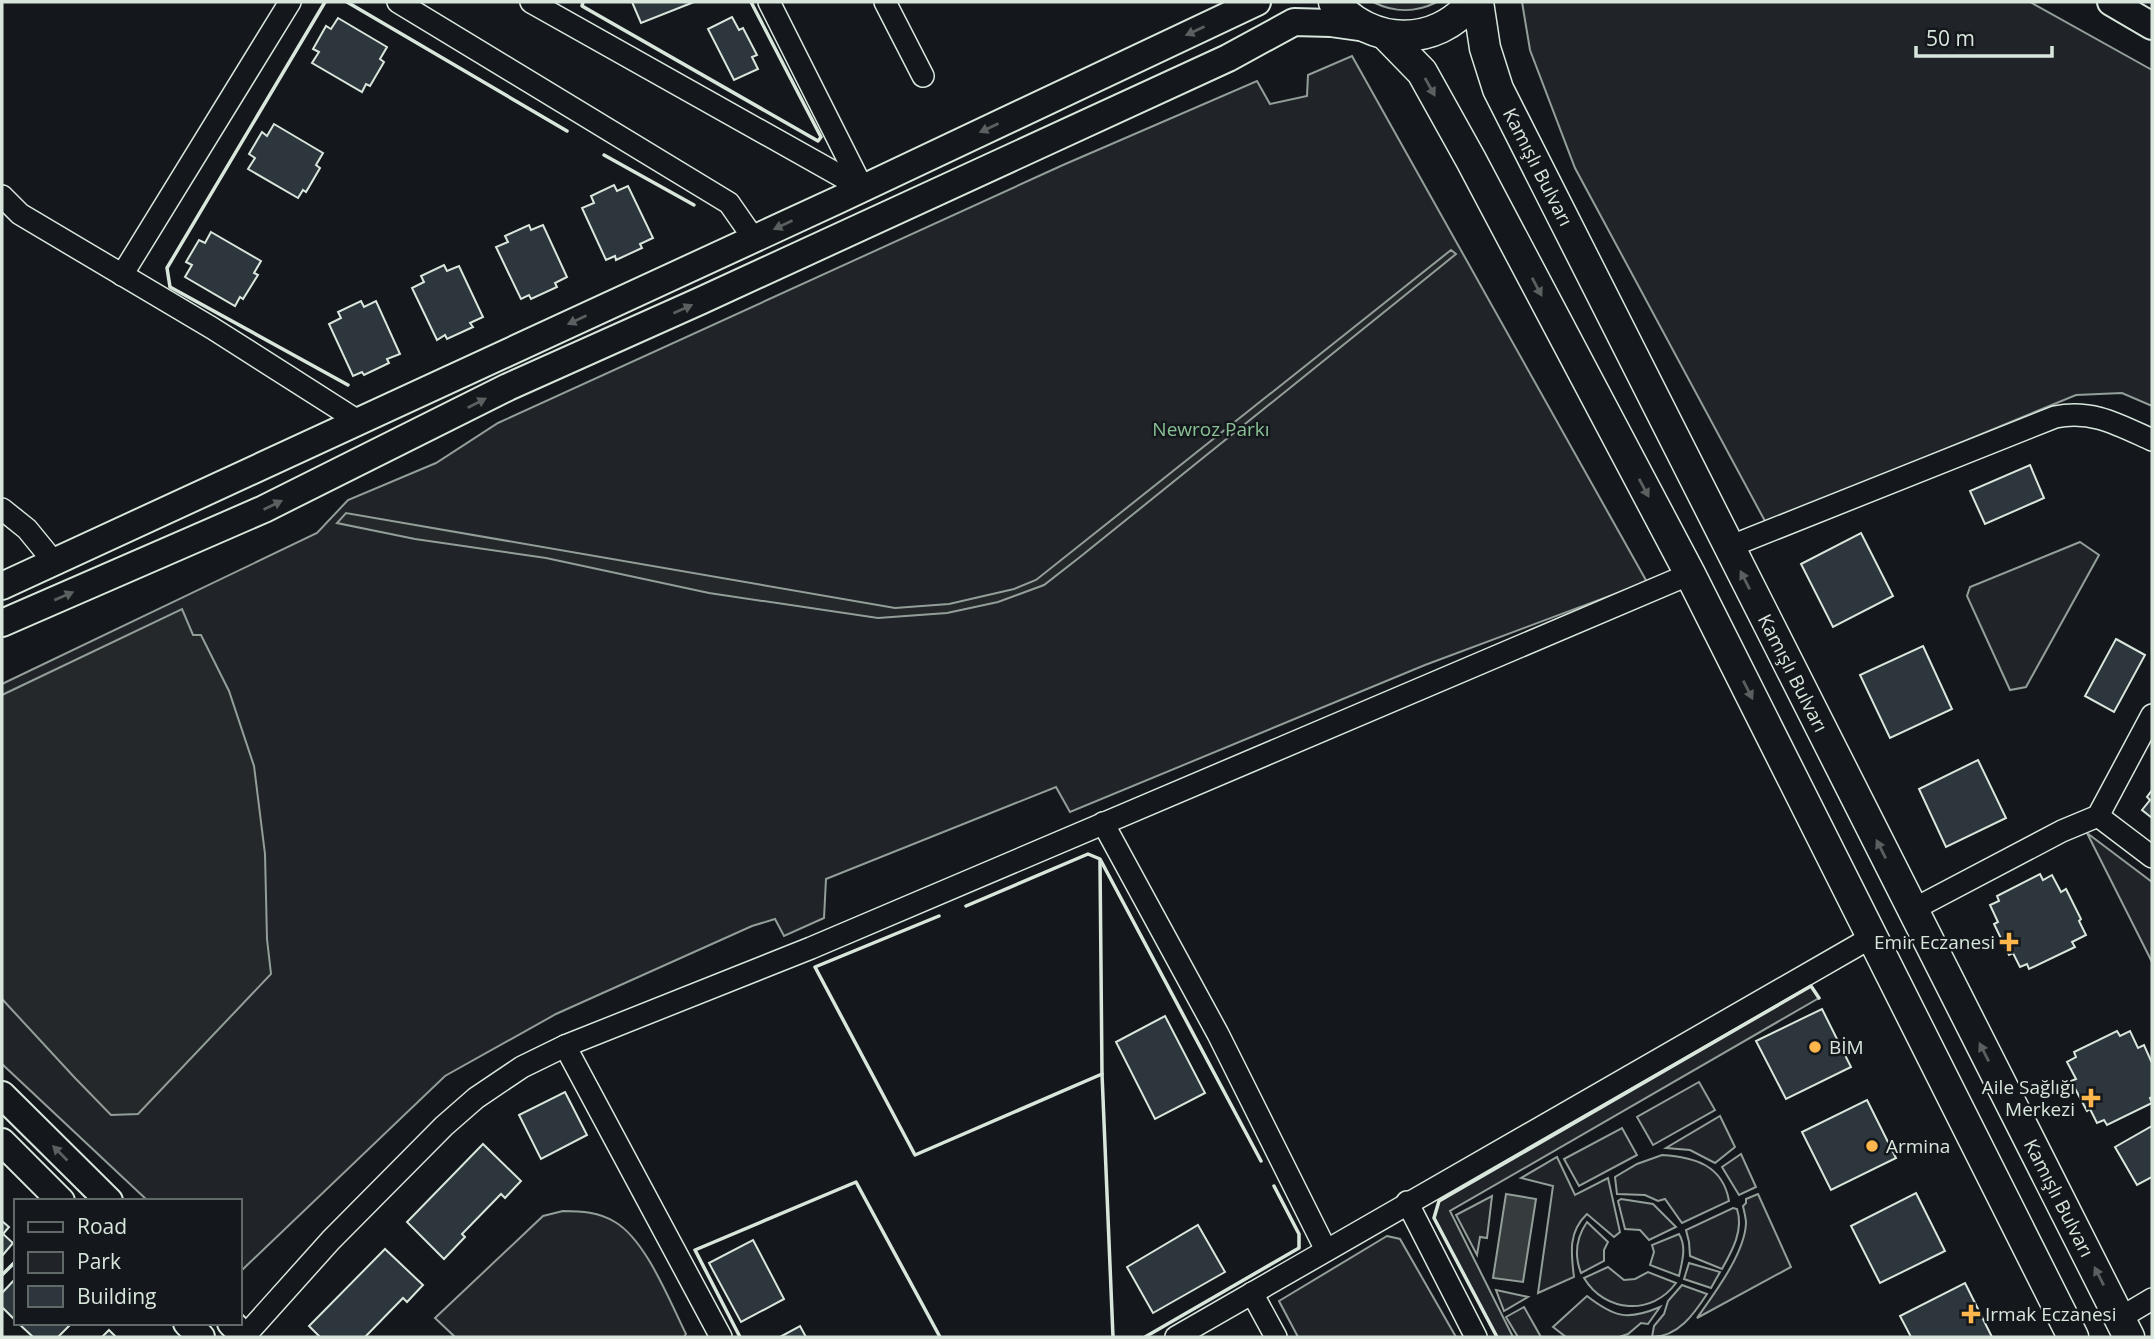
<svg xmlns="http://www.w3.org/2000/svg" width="2154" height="1339" font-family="'Open Sans',sans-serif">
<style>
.green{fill:#202428;stroke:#939e99;stroke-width:2}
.parking{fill:#24282b;stroke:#939e99;stroke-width:2}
.water{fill:#363b3e;stroke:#939e99;stroke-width:2}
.building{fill:#2c363c;stroke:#d8e6dc;stroke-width:2}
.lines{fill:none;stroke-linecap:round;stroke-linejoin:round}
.minor-casing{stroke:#d8e6dc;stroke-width:24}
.major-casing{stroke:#d8e6dc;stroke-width:30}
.highway-casing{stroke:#d8e6dc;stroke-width:33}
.minor{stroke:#14181c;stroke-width:21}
.major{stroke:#14181c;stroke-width:26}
.highway{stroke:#14181c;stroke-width:30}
.wall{stroke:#d8e6dc;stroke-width:3.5}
.oneway{fill:#59605f}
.poi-dot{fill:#ffb74d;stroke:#14181c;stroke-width:2.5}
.labels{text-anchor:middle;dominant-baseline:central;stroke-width:5;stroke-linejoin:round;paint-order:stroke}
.street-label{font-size:19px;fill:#d8e6dc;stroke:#14181c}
.park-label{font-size:19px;fill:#8ac095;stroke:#14181c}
.poi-label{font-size:19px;fill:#d8e6dc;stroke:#14181c;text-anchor:start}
</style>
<rect width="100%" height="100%" fill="#14181c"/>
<g class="green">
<path d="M1373,2h64c-22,11 -42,11 -64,0z"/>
<path d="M1522,2h508l122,68v336l-30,-13 -46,2 -310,128 -191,-355 -45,-118z"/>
<path d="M1352,56l295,526 -222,83 -355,147 -14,-25 -230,92 -2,39 -40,18 -9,-17 -23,7 -196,88 -111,62 -205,196v-71h-92l-146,-137v-380l315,-151 31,-33 88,-37 62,-40 565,-258 194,-84 13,23 37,-8 1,-21z"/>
<path d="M2080,542l19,13 -73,132 -16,3 -43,-94 3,-9z"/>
<path d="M2087,833l65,49v80z"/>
<path d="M1811,986l8,12 -369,213 63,126h-16l-63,-119 5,-17z"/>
<path d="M1699,1082l16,28 -62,35 -16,-28z"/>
<path d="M1720,1116l15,31 -20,16 -25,-13 -24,-2z"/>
<path d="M1622,1128l15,27 -58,31 -15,-27z"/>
<path d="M1741,1154l15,33 -17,8 -17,-28z"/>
<path d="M1662,1155c32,2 61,10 67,46l-47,22 -17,-24 -7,2 -13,-6 -28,-1 -2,-17 22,-13z"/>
<path d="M1557,1157l18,38 33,-17 12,54 -6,5 -27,-23c-19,18 -16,39 -13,63l-36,16 15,-107 -32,-8z"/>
<path d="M1758,1194l33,73 -94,51c17,-24 48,-65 49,-95 0,-5 -2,-12 -3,-17l3,-3v-4z"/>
<path d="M1492,1196l-5,42 -7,-1 -3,18 -21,-40z"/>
<path d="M1621,1199l32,5 23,23 -27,13 -9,-10 -15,-1 -7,-28z"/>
<path d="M1733,1208l4,1c7,21 -5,42 -15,60l-32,-13 -1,-14 -3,-12z"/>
<path d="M563,1211c18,0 36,1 52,11 31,18 55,80 71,112l-2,3h-229l-20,-19 108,-102z"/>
<path d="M1587,1222l21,20 -4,8v11l-23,12c-7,-18 -5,-35 6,-51z"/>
<path d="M1679,1234c8,13 3,28 0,42l-29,-11 4,-13 -2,-7z"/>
<path d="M1387,1236l13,3 56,98h-158l-19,-36z"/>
<path d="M1689,1263l31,9 -9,16 -27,-9z"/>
<path d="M1608,1267l16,13 11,-1 13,-7 28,11c-24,33 -71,30 -92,-5z"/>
<path d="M1682,1285l25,9c-13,20 -29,43 -55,43l2,-11 10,-12 4,-13z"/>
<path d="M1496,1290l32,7 -24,14z"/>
<path d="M1587,1296c27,21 40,25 73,11l-12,17 -7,-1 -13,11 -9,3h-53l-13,-10z"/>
<path d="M1524,1307l17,30h-23l-12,-20z"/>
</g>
<g class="parking">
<path d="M1451,250l5,4 -16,13 -360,290 -36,28 -46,17 -51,11 -69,5 -169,-25 -163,-35 -131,-19 -78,-16 9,-10 549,95 54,-4 65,-15 22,-9z"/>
<path d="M182,609l11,26h8l28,56 25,75 11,88 2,85 4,35 -133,140 -27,1 -36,-37 -73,-79v-304z"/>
</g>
<path class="water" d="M1506,1194l30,5 -13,83 -30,-4z"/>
<g class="building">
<path d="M632,2h62l-53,21z"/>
<path d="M732,17l7,13 4,-2 14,27 -5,2 6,12 -24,11 -26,-51z"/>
<path d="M338,18l49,29 -7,12 4,3 -14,24 -4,-2 -4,8 -50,-29 7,-11 -6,-3 13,-23 5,3z"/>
<path d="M274,124l49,29 -7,12 4,3 -14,24 -3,-2 -5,8 -50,-29 7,-11 -6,-4 13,-22 5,4z"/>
<path d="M614,185l3,6 11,-5 25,52 -13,6 2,4 -26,12 -1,-4 -9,4 -24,-52 12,-5 -3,-7z"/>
<path d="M529,225l2,5 12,-5 24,52 -12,6 2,4 -26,12 -2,-4 -8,4 -25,-52 12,-5 -3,-6z"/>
<path d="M211,232l50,29 -7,12 4,2 -15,24 -3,-2 -5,9 -50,-29 7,-12 -6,-3 13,-22 6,3z"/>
<path d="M444,265l3,6 12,-5 24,51 -13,6 3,4 -26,12 -2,-4 -8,5 -25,-52 12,-6 -3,-6z"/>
<path d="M361,301l3,6 12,-6 24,53 -13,5 2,4 -25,12 -2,-3 -9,4 -24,-52 12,-6 -3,-6z"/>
<path d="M2030,465l14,33 -59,26 -15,-33z"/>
<path d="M1861,533l32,63 -60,31 -32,-63z"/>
<path d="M2116,639l29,16 -31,57 -29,-16z"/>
<path d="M1923,646l29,63 -62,29 -30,-63z"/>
<path d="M1978,760l28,58 -60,29 -27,-58z"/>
<path d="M2152,790v28l-10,-8 8,-10 -3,-3z"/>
<path d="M2040,874l3,6 9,-5 9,17 5,-3 15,30 -2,2 7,14 -14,7 3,5 -46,22 -2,-5 -7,3 -7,-14 -4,2 -15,-31 4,-2 -8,-17 9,-4 -2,-5z"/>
<path d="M1822,1009l29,58 -65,32 -30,-58z"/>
<path d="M1165,1016l40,77 -50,26 -39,-77z"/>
<path d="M2117,1031l3,5 10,-5 8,17 6,-3 8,18v34l-2,1 2,5 -45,22 -3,-5 -7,3 -7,-14 -3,2 -16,-30 5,-2 -9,-17 9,-5 -2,-5z"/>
<path d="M565,1092l22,43 -46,24 -22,-44z"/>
<path d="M1867,1100l29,58 -65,32 -29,-58z"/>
<path d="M2152,1126v51l-15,8 -22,-38z"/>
<path d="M483,1144l38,37 -16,17 -4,-4 -39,40 3,3 -21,22 -37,-37z"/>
<path d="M1916,1193l29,58 -65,32 -29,-57z"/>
<path d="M2,1221l7,6 -6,7 10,9 -11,13z"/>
<path d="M1198,1225l27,47 -72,41 -26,-46z"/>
<path d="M753,1240l31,59 -43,23 -32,-59z"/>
<path d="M385,1249l38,36 -16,17 -4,-4 -38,39h-45l-11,-11z"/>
<path d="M16,1278v43l-14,-14v-14z"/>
<path d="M1965,1283l27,54h-81l-11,-21z"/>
<path d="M18,1323h54l-14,14h-25z"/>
<path d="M800,1326l6,11h-26z"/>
<path d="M109,1330l7,7h-14z"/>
</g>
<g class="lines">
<g class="minor-casing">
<g id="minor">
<path d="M398,2l331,201 25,36"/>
<path d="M531,2l331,186"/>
<path d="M769,2l93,185"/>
<path d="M885,2l38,74"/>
<path d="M2,196l18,18 192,114 146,93"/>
<path d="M122,275l168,-273"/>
<path d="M2,509l25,20 27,33"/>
<path d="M1729,547l326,-130c37,-8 64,8 97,23"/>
<path d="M2098,816l54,41"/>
<path d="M1103,823l115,211 108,216"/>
<path d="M1912,910l150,-79 36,-15 54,-101"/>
<path d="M565,1046l156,291"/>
<path d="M1407,1202l69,135"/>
<path d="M1252,1293l24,44"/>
<path d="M2120,1318l32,-19"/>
<path d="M244,1337l87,-97 113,-114 32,-28 46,-31 43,-21 246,-98 879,-374"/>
<path d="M1176,1337l696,-400"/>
</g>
</g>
<g class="major-casing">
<g id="major">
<path d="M2111,2l41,24"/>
<path d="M2,586l836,-386 419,-198"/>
<path d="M2,623l262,-114 244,-122 192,-86 528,-243 66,-36 37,1 36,5"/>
<path d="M2,1095l107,106"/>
<path d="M2,1142l59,59"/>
<path d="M187,1323l14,14"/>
<path d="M231,1323l14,14"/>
</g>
</g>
<g class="highway-casing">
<g id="highway">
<path d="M1334,2c37,44 102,46 138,0"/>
<path d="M1478,2l7,46 13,41 631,1248"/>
<path d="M1386,35l36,37 49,88 219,414 383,763"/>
</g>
</g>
<use href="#minor" class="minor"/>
<use href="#major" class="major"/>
<use href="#highway" class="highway"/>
<g class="wall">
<path d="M325,2l-158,266 3,19 178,98"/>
<path d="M347,2l220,129"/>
<path d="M583,2l-1,4 236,135 3,-4 -70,-135"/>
<path d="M604,155l90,50"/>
<path d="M1100,861l2,213 11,263"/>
<path d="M966,906l122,-52 12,5 161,302"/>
<path d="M939,916l-124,51 100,188 187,-81"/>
<path d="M2,1275l14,-14"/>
<path d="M740,1337l-45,-87 161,-68 84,155"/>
<path d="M1145,1337l154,-89v-14l-25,-48"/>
<path d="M1497,1337l-63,-119 5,-17 372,-215 8,12"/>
</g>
</g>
<defs><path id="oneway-solid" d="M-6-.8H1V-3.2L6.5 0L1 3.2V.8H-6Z" transform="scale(1.75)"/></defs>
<g class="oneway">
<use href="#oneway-solid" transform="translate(1195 31) rotate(155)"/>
<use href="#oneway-solid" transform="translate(1430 87) rotate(61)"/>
<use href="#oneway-solid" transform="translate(989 128) rotate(155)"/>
<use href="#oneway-solid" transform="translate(783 225) rotate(155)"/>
<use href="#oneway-solid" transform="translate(1537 287) rotate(62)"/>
<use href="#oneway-solid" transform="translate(683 309) rotate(-24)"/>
<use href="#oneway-solid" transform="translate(577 320) rotate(155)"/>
<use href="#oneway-solid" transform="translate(477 403) rotate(-27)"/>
<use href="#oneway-solid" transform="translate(1644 488) rotate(62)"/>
<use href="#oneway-solid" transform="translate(273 505) rotate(-26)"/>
<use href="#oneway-solid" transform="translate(1745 580) rotate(-117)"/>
<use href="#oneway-solid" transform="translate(64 596) rotate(-23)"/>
<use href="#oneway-solid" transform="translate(1748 690) rotate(63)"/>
<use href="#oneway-solid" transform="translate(1881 849) rotate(-117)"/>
<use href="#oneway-solid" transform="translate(1984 1052) rotate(-117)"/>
<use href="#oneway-solid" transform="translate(60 1153) rotate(-135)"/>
<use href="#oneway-solid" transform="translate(2099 1276) rotate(-117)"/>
</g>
<g class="poi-dot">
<path d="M2005.5 931.5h7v7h7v7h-7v7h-7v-7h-7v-7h7z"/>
<circle cx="1815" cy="1047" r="7"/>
<path d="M2087.5 1087.5h7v7h7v7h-7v7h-7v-7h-7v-7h7z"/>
<circle cx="1872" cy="1146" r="7"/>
<path d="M1967.5 1303.5h7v7h7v7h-7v7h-7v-7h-7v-7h7z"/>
</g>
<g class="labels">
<g class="street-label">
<text transform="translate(1538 167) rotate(63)">Kamışlı Bulvarı</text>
<text transform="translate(1793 673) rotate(63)">Kamışlı Bulvarı</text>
<text transform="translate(2059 1198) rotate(63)">Kamışlı Bulvarı</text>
</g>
<g class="park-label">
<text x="1211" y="429">Newroz Parkı</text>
</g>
<g class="poi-label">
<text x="1995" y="942" text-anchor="end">Emir Eczanesi</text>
<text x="1829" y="1047">BİM</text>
<text x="2075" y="1087" text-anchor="end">Aile Sağlığı<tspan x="2075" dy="22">Merkezi</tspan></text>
<text x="1886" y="1146">Armina</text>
<text x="1985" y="1314">Irmak Eczanesi</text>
</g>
</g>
<rect width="2154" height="1339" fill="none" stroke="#d8e6dc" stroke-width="7"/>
<rect x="14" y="1199" width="228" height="126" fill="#14181c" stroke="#626a69" stroke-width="2"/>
<rect x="28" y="1222" width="35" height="10" fill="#14181c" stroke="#626a69" stroke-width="2"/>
<text x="77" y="1234" font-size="21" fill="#d8e6dc">Road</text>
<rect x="28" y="1252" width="35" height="21" fill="#202428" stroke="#626a69" stroke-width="2"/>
<text x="77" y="1269" font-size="21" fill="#d8e6dc">Park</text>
<rect x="28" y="1286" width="35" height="21" fill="#2c363c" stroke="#626a69" stroke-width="2"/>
<text x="77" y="1304" font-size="21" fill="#d8e6dc">Building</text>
<path d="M1916 46v10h136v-10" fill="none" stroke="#d8e6dc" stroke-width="3.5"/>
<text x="1926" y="46" font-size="21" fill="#d8e6dc" stroke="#14181c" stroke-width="5" paint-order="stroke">50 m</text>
</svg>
